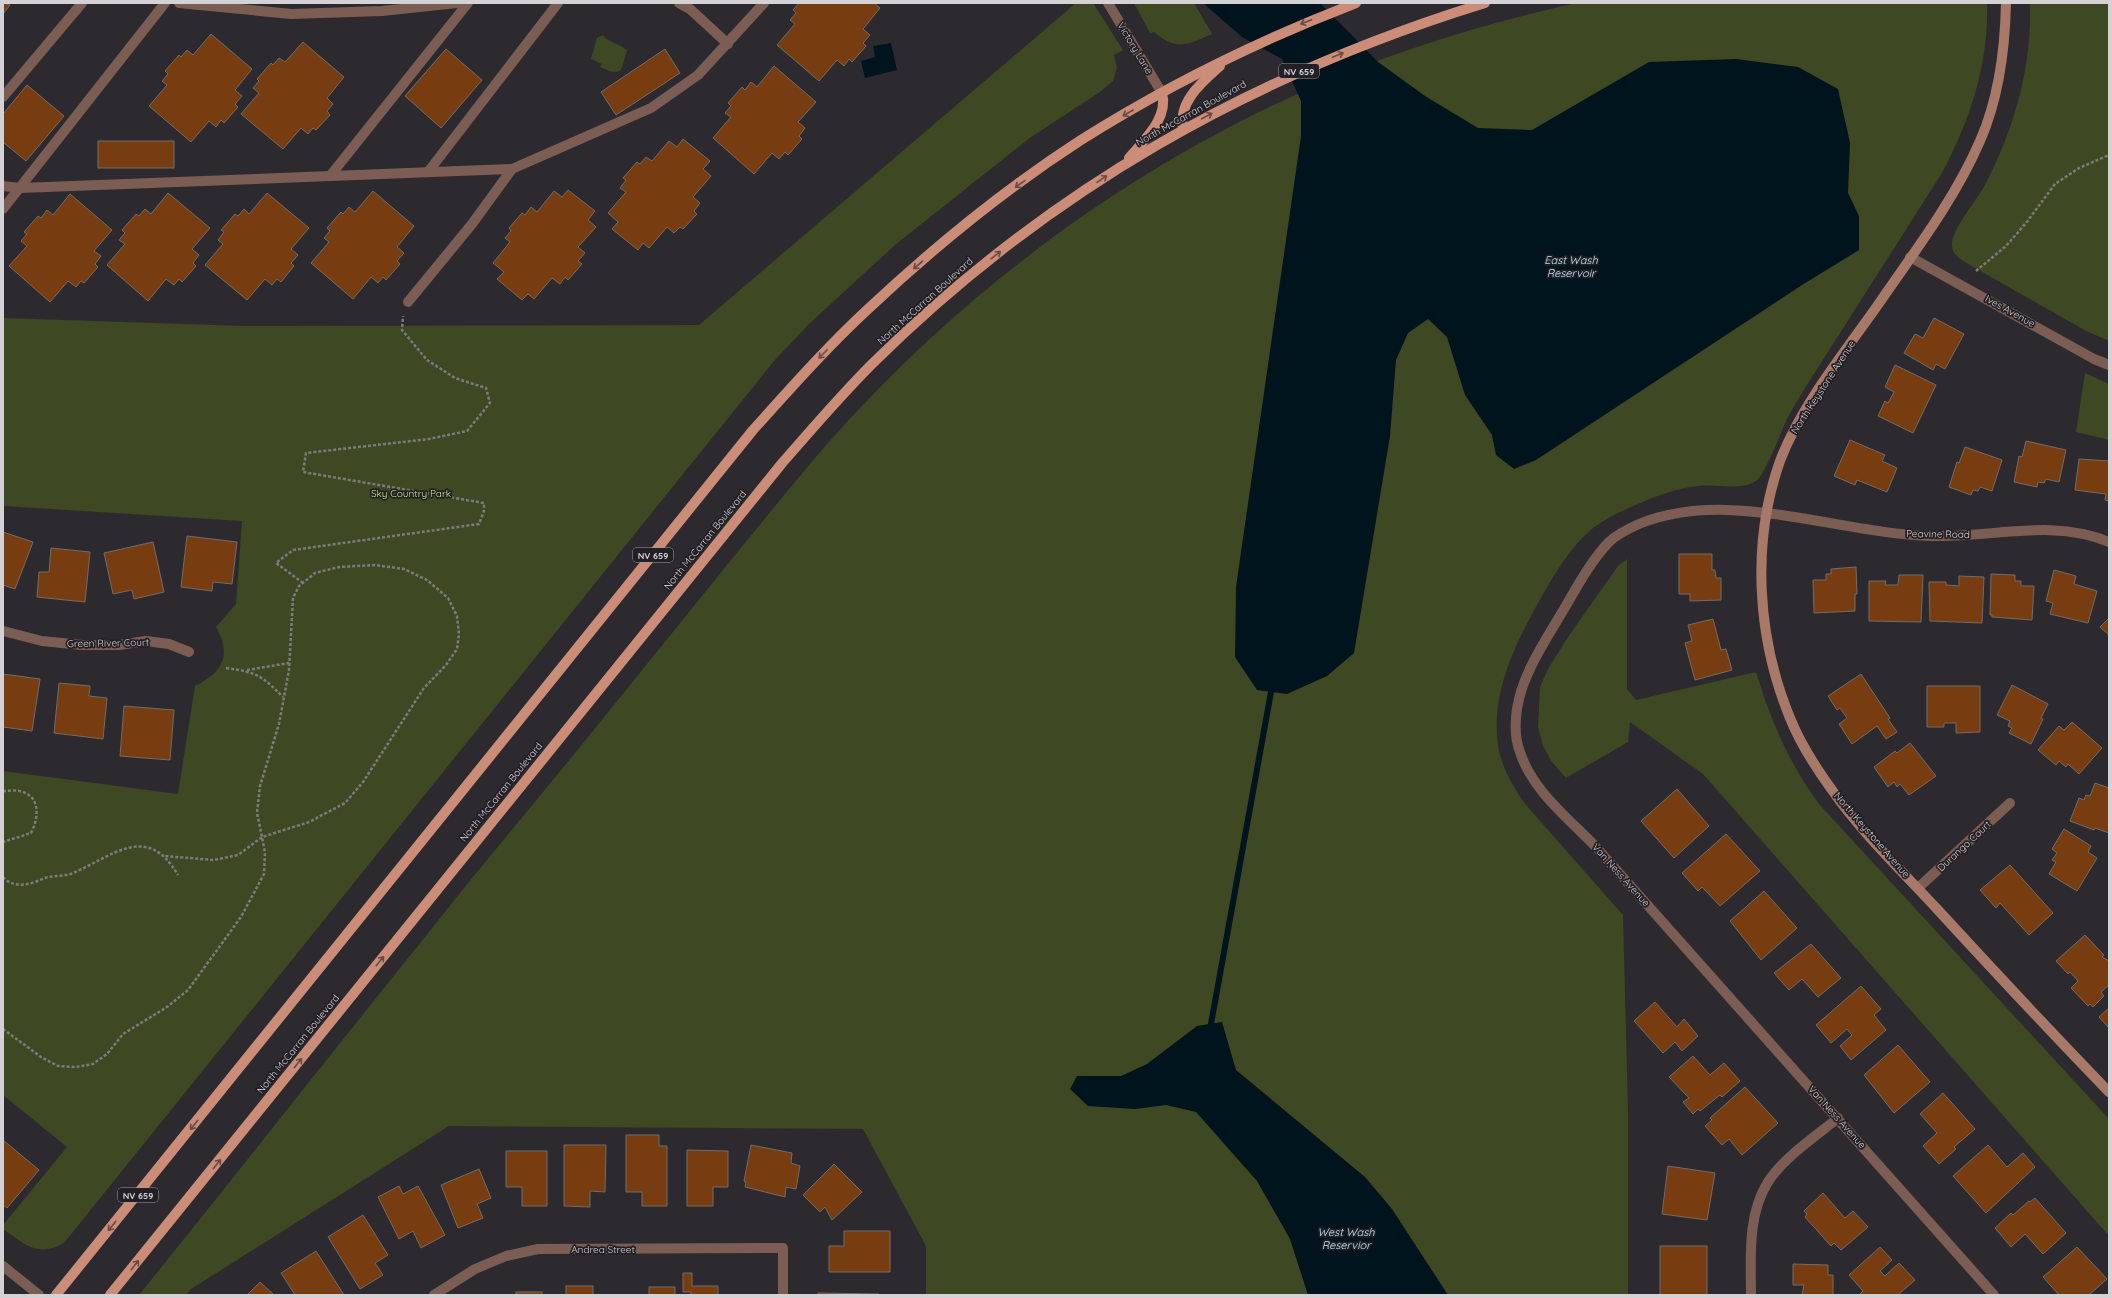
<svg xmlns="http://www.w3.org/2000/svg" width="2112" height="1298" font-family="Quicksand,sans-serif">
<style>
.green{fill:#3e4822}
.water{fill:#00141d}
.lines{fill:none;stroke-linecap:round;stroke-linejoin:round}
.stream{stroke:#00141d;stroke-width:6}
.building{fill:#773d10;stroke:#726c68}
.path{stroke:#7e7b7f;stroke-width:2.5;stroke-dasharray:3 2;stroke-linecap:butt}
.lane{stroke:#7b5d53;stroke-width:10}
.street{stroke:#7b5d53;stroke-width:10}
.secondary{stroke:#a87868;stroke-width:10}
.primary{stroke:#cb8c78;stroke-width:10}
.oneway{stroke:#664b46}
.labels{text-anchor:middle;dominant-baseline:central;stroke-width:3.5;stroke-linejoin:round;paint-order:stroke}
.shield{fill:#232025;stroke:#a09da1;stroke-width:1}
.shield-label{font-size:9px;font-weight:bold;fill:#d5d2d6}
.street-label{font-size:10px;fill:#d5d2d6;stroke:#232025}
.park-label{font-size:10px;fill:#cbe785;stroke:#232025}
.water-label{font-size:11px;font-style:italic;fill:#bce9f8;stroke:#232025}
</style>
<rect width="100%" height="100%" fill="#2d2a2f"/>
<g class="green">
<path d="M1076,3h17l30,47 -9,5 3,13 -4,13 -13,11 -69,45 -136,108 -86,79 -35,37 -710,882c-26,15 -40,1 -61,-14v-4l64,-78 -64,-52v-324l175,23 17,-108c28,-14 37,-30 21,-59l20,-23 6,-83 -239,-15v-188l242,8 454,-1z"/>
<path d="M1134,3h60l18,31c-24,11 -36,17 -58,-2l-4,1z"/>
<path d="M1576,3h411c2,61 -17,117 -45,170l-137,215c-6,10 -13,21 -18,31 -6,13 -22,56 -31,62 -16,10 -39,3 -57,5 -23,2 -45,11 -66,20 -13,6 -28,13 -40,22 -24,20 -39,47 -55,75 -24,44 -47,90 -40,143 4,22 15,41 28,59l97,110 5,197v183h-702v-49l-63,-117 -414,-3 -258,163 -5,6h-47c100,-124 198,-249 298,-373 49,-62 101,-123 151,-185 52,-64 104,-129 156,-193 38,-46 75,-93 116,-136 123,-131 278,-243 442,-316 88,-40 181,-68 274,-89z"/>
<path d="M2030,3h79v338l-23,-10 -123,-70c-7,-5 -12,-10 -11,-19 2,-14 24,-42 32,-55 30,-57 48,-119 46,-184z"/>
<path d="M603,35c4,7 17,9 24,15 -6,21 -4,28 -27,17l2,-3 -11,-5 6,-21z"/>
<path d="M2085,373l24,11v56l-33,-8z"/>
<path d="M1627,559v130l9,11 120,-28c15,49 33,91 63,132l290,315v117l-406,-462 -73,-52 -2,20 -62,36 -14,-16 -9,-16 -5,-19 2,-40 8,-18 20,-32 50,-71z"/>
</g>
<g class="water">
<path d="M1203,3h117l58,59 47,34 53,32 54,2 117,-68 87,-3 62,8 40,22 12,54 -2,50 11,23v34l-57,35 -266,175 -22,9 -18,-14 -4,-20 -27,-40 -18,-58 -19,-18 -20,14 -12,27 -6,76 -36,217 -27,23 -40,18 -30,-4 -22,-33 1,-70 65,-451v-35l-19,-42 -40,-22z"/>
<path d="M891,43l6,27 -32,8 -4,-17 14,-4 -2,-11z"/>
<path d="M1222,1022l14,48 129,107 27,32 56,86h-140l-18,-56 -33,-58 -61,-69 -30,-7 -31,4 -47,-3 -18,-17 7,-13h44l26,-12 50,-38z"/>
</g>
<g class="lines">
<path class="stream" d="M1211,1024l60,-332"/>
</g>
<g class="building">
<path d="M3,3l7,2 -7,9z"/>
<path d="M799,3h75l6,5 -17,21 7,6 -7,8 3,3 -14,16 -3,-3 -5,7 -7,-6 -18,21 -42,-36 18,-21 -5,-4 6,-7 -3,-3z"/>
<path d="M211,34l41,35 -17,21 7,6 -7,8 3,3 -14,16 -3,-3 -5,7 -7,-6 -18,21 -42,-36 18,-21 -5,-4 6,-7 -3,-3 14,-16 2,2 6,-7 6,5z"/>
<path d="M303,42l41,35 -17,21 6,6 -6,7 3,4 -14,15 -3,-2 -5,6 -7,-6 -18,21 -42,-35 18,-21 -6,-5 6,-7 -2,-2 14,-16 2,2 6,-7 6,4z"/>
<path d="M446,49l36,31 -41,48 -36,-32z"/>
<path d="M665,49l15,24 -64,42 -15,-23z"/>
<path d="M774,66l42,36 -18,20 7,6 -6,8 3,3 -14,16 -3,-3 -6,7 -7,-6 -18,21 -41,-36 18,-21 -6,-4 6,-7 -3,-3 14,-16 3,3 6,-8 6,5z"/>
<path d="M27,85l37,31 -38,45 -23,-19v-28z"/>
<path d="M683,139l27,22 -7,8 8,7 -18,21 7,6 -6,8 3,3 -14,15 -3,-2 -6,6 -7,-6 -18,21 -6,-5 -5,7 -26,-21 6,-7 -10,-9 18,-21 -6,-4 6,-8 -3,-2 14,-16 3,2 6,-7 6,4 17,-20 8,6z"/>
<rect x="98" y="141" width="76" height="27"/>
<path d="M568,190l27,21 -7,9 8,7 -18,20 7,6 -7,8 4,3 -14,16 -3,-3 -5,7 -8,-6 -18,21 -6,-5 -6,6 -25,-21 7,-7 -11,-9 17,-21 -5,-4 6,-7 -2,-3 13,-15 3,2 6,-8 6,5 17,-21 8,6z"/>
<path d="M373,191l41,35 -17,21 7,6 -7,8 3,3 -14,16 -3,-3 -5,6 -7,-6 -18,22 -42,-36 18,-21 -5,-4 6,-7 -3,-3 14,-16 2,2 6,-7 6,5z"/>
<path d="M168,193l42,35 -18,21 7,6 -6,8 3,3 -14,16 -3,-3 -5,6 -8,-6 -18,22 -41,-36 18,-21 -6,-4 6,-7 -3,-3 14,-16 3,2 6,-7 6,5z"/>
<path d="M267,193l42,35 -18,21 7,6 -7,8 3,3 -13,16 -4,-3 -5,6 -7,-6 -18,21 -42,-35 18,-21 -5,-4 6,-8 -3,-2 14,-16 3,2 6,-7 5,5z"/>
<path d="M70,194l42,36 -18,21 7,5 -6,8 3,3 -14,16 -3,-2 -5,6 -8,-6 -18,21 -41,-36 18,-20 -6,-5 6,-7 -3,-2 14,-16 3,2 6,-8 6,5z"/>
<path d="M1934,318l30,16 -19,35 -9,-5 -3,6 -29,-17 11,-19 8,4z"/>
<path d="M1895,365l41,20 -23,48 -35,-17 7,-15 3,2 6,-11 -9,-5z"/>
<path d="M1850,440l35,15 -3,6 15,7 -10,24 -30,-12 -2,5 -21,-9z"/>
<path d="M2026,441l40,9 -7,32 -13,-3 -2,4 -6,-1 -1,5 -23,-5 5,-26 3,1z"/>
<path d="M1965,447l37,13 -10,31 -12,-4 -2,4 -5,-1 -2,5 -22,-8 8,-25 2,1z"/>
<path d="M2079,459l30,2v40l-4,-1 1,-6 -31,-4z"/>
<path d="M3,532l30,10 -18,47 -12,-4z"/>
<path d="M187,536l50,6 -5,42 -19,-2 -1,9 -31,-4z"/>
<path d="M153,542l11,50 -30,7 -2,-9 -19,4 -9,-41z"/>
<path d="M51,548l39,4 -5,50 -48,-5 2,-25h10z"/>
<path d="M1679,554h33v16h3l1,8h5v22l-31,1v-7h-11z"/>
<path d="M1856,567l1,27h-2v17l-41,2 -1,-33h13v-6h5v-5z"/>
<path d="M2054,570l22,6 -2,8 23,7 -9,32 -38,-9 3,-11 -7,-2z"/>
<path d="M1991,574l24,1v6h6v5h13l-2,34 -40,-3v-2h-2z"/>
<path d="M1899,575h24l-2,47 -52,-1v-40h17l-1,4h13z"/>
<path d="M1959,576l25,1 -2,46 -52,-2 -1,-39h17v3l13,1z"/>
<path d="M2109,618v17l-9,-8z"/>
<path d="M1713,619l8,31 5,-1 6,21 -37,10 -10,-37 7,-2 -4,-16z"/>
<path d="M3,674l37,5 -8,52 -29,-4z"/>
<path d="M1861,674l29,44 -2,1 9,13 -11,7 -9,-13 -25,18 -13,-20 8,-6 -7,-10 -3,2 -9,-14z"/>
<path d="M59,683l31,3 -1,10 18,2 -4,41 -49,-6z"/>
<path d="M2012,685l36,19 -7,14 2,1 -12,25 -22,-11 3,-5 -4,-2 2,-5 -13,-6z"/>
<path d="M1927,686h53v46l-24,1v-10h-12v4h-17z"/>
<path d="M124,706l50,4 -4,50 -50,-4z"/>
<path d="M2072,722l30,26 -23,26 -11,-10 -2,3 -7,-6 -3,4 -18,-15 21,-24 5,4z"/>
<path d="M1910,743l26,33 -27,19 -9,-11 -3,3 -3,-5 -6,5 -14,-20 21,-16 2,2z"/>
<path d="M2095,783l14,5v45l-14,-5 -1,2 -24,-9 9,-23 5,2 2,-5 4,1z"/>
<path d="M1677,789l32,37 -35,32 -33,-37z"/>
<path d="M2064,829l27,17 -3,6 9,6 -20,33 -28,-17 7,-12 -4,-2 5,-7 -5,-4z"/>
<path d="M1726,834l34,37 -40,35 -18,-19 -4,4 -16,-18z"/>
<path d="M2010,865l43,48 -24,22 -29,-32 -4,5 -16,-18z"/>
<path d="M1764,891l33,37 -36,32 -31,-39z"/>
<path d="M2085,935l19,20 -2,2 7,4v24l-8,7 3,4 -11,11 -3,-3 -2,2 -17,-18 7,-7 -8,-9 -2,2 -12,-13z"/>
<path d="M1811,944l30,34 -23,19 -16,-18 -13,11 -15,-17z"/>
<path d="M1861,986l20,23 -7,6 12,15 -35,30 -11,-14 12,-11 -5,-6 -16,14 -15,-18z"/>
<path d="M1655,1002l22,25 7,-8 14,17 -16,15 -7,-9 -12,11 -29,-32z"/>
<path d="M2109,1008v20l-10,-11z"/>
<path d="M1898,1045l32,37 -36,31 -30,-38z"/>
<path d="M1693,1056l17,19 14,-12 16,18 -18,16 -2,-2 -20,16 -2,-2 -5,5 -10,-12 6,-4 -20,-21z"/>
<path d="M1745,1087l33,36 -36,32 -13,-16 -7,6 -17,-19 7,-6 -2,-2z"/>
<path d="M1943,1093l32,36 -21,18 2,2 -17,15 -16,-18 14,-13 -17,-19z"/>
<path d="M626,1135h33v11h8v60h-25v-14h-16z"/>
<path d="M3,1140l36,30 -32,38 -4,-3z"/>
<path d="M564,1145h42l-1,47 -15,-1v16l-26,-1z"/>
<path d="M751,1145l41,8 -1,10 9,3 -4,23 -10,-2 -1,10 -40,-10 1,-5 -2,-1z"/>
<path d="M1988,1145l19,22 16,-14 12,14 -49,46 -33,-37z"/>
<path d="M687,1150l41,1v36h-15v19h-26z"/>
<path d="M506,1151h41v55h-25v-19h-16z"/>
<path d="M834,1164l28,28 -30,28 -7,-13 -5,5 -17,-17z"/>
<path d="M1668,1166l47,7 -8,47 -45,-6z"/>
<path d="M479,1169l12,29 -14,6 6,14 -25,10 -17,-43z"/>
<path d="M399,1186l4,8 15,-8 27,49 -24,13 -8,-17 -14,8 -21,-42z"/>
<path d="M1823,1193l22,25 8,-7 15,16 -27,23 -7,-7 -3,3 -26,-29 2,-3 -3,-3z"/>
<path d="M2035,1198l31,35 -23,21 -18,-20 -14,13 -16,-19 16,-15 2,2 16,-14 1,1z"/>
<path d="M363,1215l25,40 -13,8 8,12 -23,14 -32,-52z"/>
<path d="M844,1231h46v41h-61v-26h15z"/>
<rect x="1660" y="1246" width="47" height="49"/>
<path d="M1880,1247l12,13 -12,11 5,5 14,-13 16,17 -17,15h-39l4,-4 -14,-16z"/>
<path d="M2077,1247l30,32 -18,16h-30l-16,-18z"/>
<path d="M316,1251l28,44h-49l-14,-22z"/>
<path d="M1793,1264l35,1v10h5v20h-31l2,-10h-11z"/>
<path d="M683,1273h9v13h26v9h-27v-3h-8z"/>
<path d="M260,1282l14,13h-27z"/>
<rect x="566" y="1286" width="27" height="9"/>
<rect x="649" y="1287" width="26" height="8"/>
<rect x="516" y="1292" width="26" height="3"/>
<path d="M818,1293l61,1v1h-61z"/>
</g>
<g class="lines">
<g class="path">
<path d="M1976,271l30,-25 20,-23 29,-39 24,-16 30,-13"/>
<path d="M303,583l-27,-20 17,-13 186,-26 5,-13v-8l-181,-31 3,-19 123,-14 38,-8 23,-28 -4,-15 -31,-10 -28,-18 -25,-30 1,-14"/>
<path d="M226,668c31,4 36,8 57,29"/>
<path d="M247,670l42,-7"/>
<path d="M3,791c5,0 11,-1 16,0 22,4 20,27 12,42l-28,9"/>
<path d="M3,877c12,13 28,7 42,1 9,-3 19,-1 28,-5 40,-17 74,-51 105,2"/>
<path d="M3,1029l38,28 17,9 18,1 17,-3 14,-10 16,-20 44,-27 21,-17 53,-73 23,-43 1,-21 -3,-16 -5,-24 3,-27 19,-62 10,-54 4,-72 6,-12 16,-13 24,-6 36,-2 29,4 23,11 21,18 9,18 2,18 -2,15 -11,16 -22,23 -61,94 -18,21 -36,19 -47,15 -24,18 -24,5 -50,-4"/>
</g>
<g class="lane">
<path d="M179,3l112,11 91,-3 75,-8"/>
<path d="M679,3l11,6 38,35"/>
<path d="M3,97l79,-94"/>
<path d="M428,172l130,-169"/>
<path d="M330,176l138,-173"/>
<path d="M3,186l17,2 492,-19"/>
<path d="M3,209l162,-206"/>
<path d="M408,302l64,-78 40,-55 139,-61 47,-33 66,-72"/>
</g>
<g class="street">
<path d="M1108,3l54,90"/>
<path d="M1910,257l184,102 15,6"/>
<path d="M3,631l39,10 40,4h37l27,-4 23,3 20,8"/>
<path d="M1918,888l92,-85"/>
<path d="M3,1266l36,29"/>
<path d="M434,1295l41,-26 31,-13 32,-7 245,-1v47"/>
<path d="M1751,1295c0,-37 -4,-80 17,-113 15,-24 48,-46 70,-64"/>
<path d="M1994,1295l-399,-449c-27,-28 -63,-56 -75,-94 -5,-13 -5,-30 -3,-43 5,-34 27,-66 44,-95 15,-25 28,-51 48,-72 7,-7 21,-14 30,-18 90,-37 199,10 293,12 59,2 120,-18 177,6"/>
</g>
<path class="secondary" d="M2006,3c-1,47 -7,95 -26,138 -26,60 -68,114 -105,168 -34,48 -74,97 -95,152 -29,82 -23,177 10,257 10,25 26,50 42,72 29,42 71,82 106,120 56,61 113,122 171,182"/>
<g class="primary">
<path d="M1183,129c-5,-27 18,-46 37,-63"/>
<path d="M1129,158c15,-18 40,-40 33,-65"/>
<path d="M56,1295l697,-865c37,-41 74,-83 114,-120 66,-62 138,-121 214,-170 87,-55 179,-100 275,-137"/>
<path d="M110,1295l673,-833c29,-33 58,-67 89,-98 176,-174 377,-288 613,-361"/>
</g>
</g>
<defs><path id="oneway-shaft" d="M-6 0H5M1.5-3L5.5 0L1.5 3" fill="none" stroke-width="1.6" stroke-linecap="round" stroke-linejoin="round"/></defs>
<g class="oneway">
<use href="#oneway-shaft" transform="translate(1306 22) rotate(159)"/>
<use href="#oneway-shaft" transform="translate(1338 55) rotate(-22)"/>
<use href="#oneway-shaft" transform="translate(1128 113) rotate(150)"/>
<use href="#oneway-shaft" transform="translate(1207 116) rotate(-28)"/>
<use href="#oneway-shaft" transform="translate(1102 179) rotate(-34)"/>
<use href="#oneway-shaft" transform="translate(1020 184) rotate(145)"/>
<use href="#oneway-shaft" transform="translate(996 255) rotate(-38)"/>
<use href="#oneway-shaft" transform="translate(918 265) rotate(139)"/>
<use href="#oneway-shaft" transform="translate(823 354) rotate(135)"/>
<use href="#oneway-shaft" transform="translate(380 961) rotate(-51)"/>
<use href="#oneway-shaft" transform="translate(298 1063) rotate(-51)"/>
<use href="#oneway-shaft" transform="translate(194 1125) rotate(129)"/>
<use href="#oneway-shaft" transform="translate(217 1164) rotate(-51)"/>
<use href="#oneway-shaft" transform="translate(112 1226) rotate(129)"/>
<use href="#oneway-shaft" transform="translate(135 1265) rotate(-51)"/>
</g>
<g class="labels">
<g class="shield">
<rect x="1279" y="64" width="40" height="14" rx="3"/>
<rect x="633" y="548" width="40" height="14" rx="3"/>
<rect x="118" y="1188" width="40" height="14" rx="3"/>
</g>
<g class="shield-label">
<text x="1299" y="71">NV 659</text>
<text x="653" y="555">NV 659</text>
<text x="138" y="1195">NV 659</text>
</g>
<g class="street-label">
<text transform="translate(1135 48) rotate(59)">Victory Lane</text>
<text transform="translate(1191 113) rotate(-29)">North McCarran Boulevard</text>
<text transform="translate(925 301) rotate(-42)">North McCarran Boulevard</text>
<text transform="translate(2010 311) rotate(29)">Ives Avenue</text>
<text transform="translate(1823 387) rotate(-57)">North Keystone Avenue</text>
<text transform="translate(1938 534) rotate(1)">Peavine Road</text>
<text transform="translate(705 540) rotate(-51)">North McCarran Boulevard</text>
<text transform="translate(108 643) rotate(-1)">Green River Court</text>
<text transform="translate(501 792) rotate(-51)">North McCarran Boulevard</text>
<text transform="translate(1872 835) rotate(49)">North Keystone Avenue</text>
<text transform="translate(1964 846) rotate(-43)">Durango Court</text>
<text transform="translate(1621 875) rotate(48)">Van Ness Avenue</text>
<text transform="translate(298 1044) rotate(-51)">North McCarran Boulevard</text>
<text transform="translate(1837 1117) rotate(48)">Van Ness Avenue</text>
<text x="603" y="1249">Andrea Street</text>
</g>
<g class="park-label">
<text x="411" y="493">Sky Country Park</text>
</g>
<g class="water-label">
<text x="1571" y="260">East Wash<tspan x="1571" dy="13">Reservoir</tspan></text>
<text x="1346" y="1232">West Wash<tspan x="1346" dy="13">Reservior</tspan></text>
</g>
</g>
<rect width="2112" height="1298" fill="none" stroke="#d5d2d6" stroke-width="8"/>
</svg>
